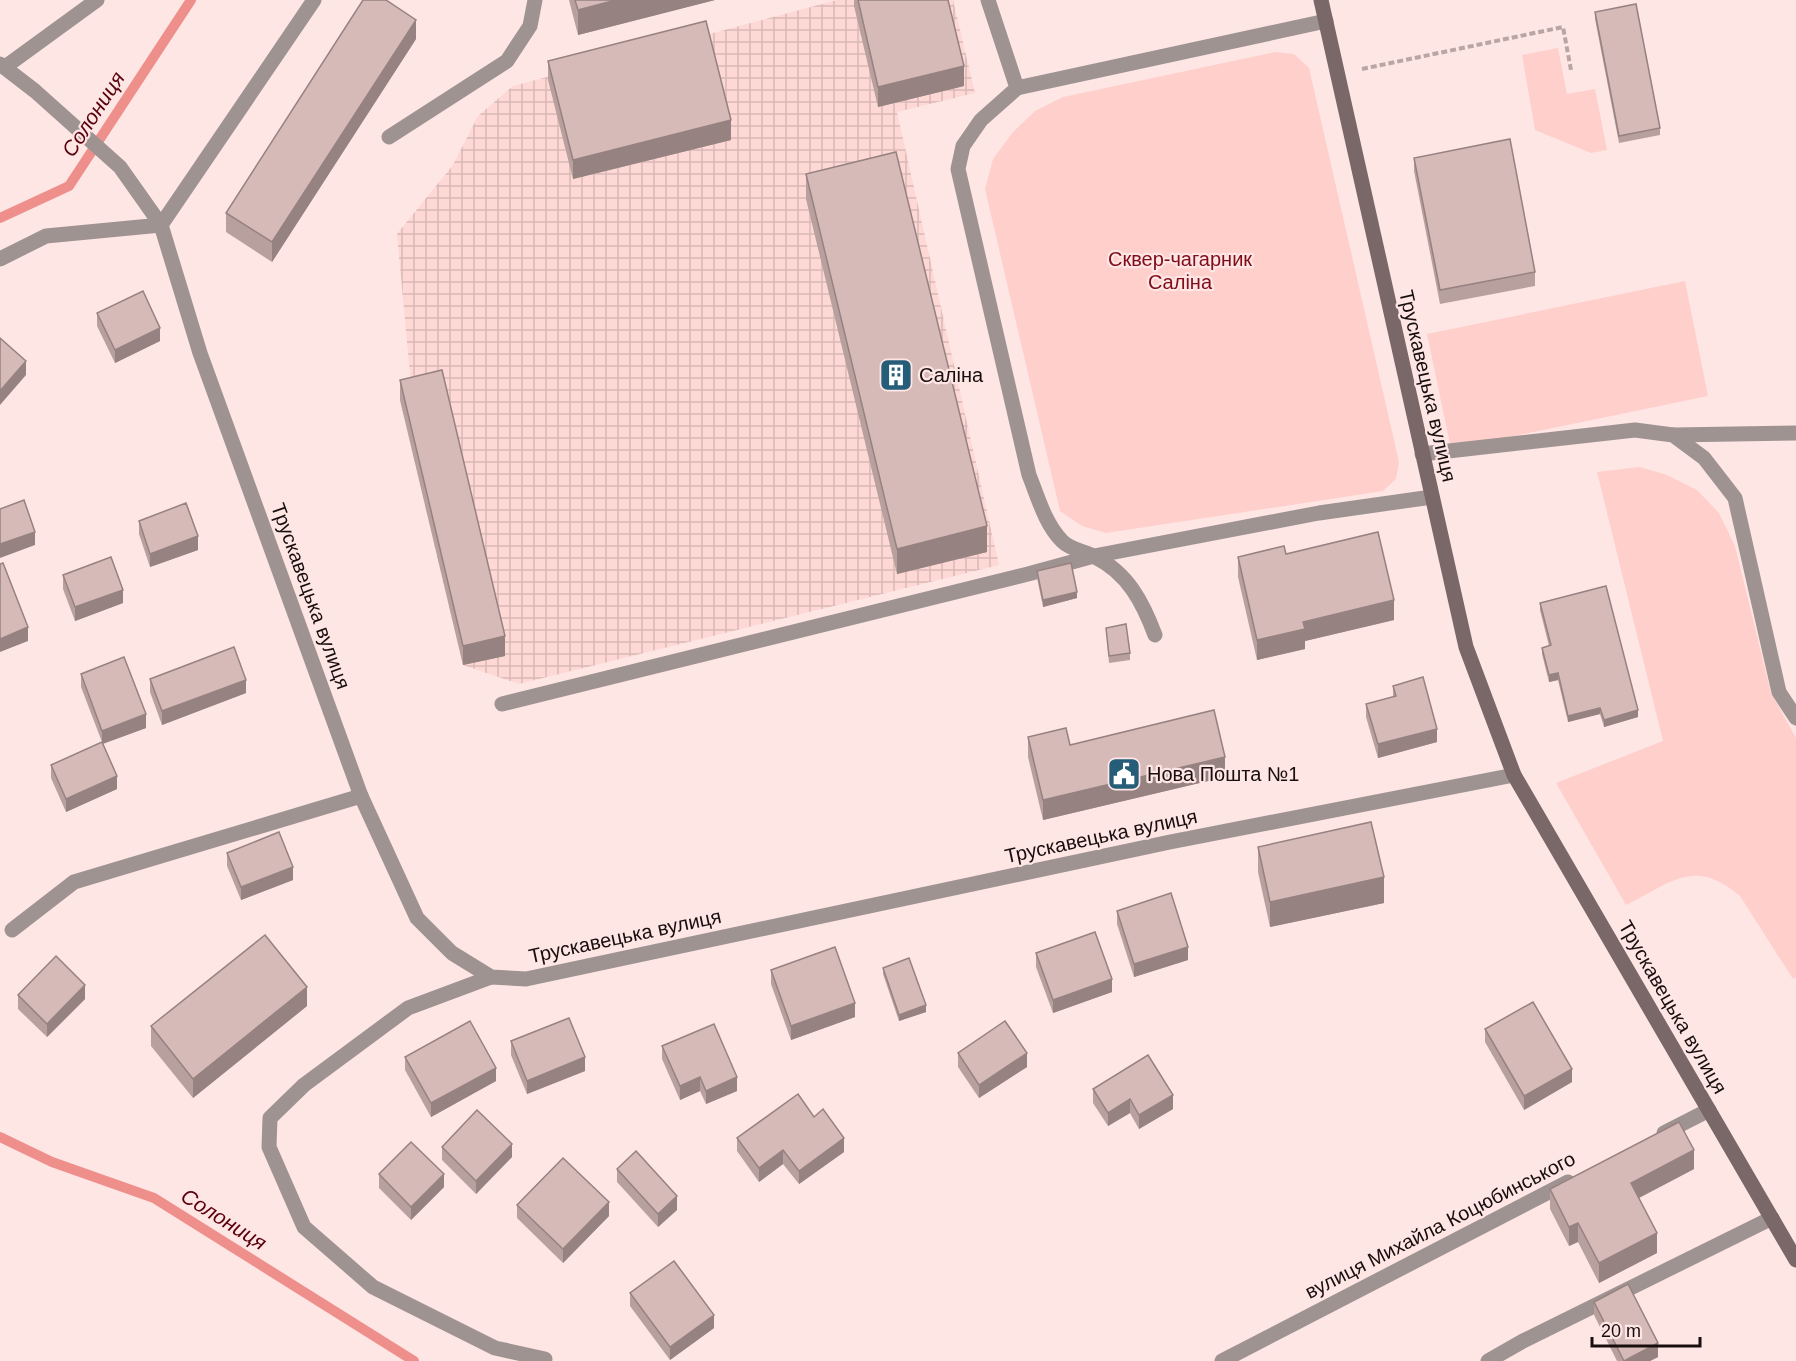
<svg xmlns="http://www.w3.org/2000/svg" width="1796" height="1361" font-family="Helvetica,sans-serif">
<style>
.industrial{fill:url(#industrial-grid)}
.grass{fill:#ffcfcc}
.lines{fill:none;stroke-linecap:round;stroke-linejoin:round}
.stream{stroke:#ef8f8b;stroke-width:10}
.path{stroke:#b9a5a4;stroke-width:4;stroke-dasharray:6 3;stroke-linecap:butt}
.lane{stroke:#9f9392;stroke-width:15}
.street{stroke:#9f9392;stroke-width:15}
.secondary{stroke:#796867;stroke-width:15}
.wall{fill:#b8a09e}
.shaded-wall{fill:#968281}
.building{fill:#d6bab8;stroke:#968281;stroke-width:1.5}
.labels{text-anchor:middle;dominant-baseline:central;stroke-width:4.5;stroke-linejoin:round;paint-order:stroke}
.park-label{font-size:20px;fill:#810c1a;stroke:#fee6e5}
.poi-label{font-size:20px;fill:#180e0e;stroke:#fee6e5;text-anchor:start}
.street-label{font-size:20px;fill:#180e0e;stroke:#fee6e5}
.water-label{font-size:21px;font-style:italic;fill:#59010c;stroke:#fee6e5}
</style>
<defs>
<pattern id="industrial-grid" width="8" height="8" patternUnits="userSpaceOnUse" patternTransform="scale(1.5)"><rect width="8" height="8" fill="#fed8d5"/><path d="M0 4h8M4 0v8" fill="none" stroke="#d9b8b6"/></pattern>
</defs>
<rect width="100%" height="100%" fill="#fee6e5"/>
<path class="industrial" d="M837,0h116l22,93 -78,19 102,453 -480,119 -56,-19 -63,-265 12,-4 -15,-162 56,-69 25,-49 35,-30z"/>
<g class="grass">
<path d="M1558,48l9,46 28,-5 12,61 -16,3 -56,-23 -13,-75z"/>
<path d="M1275,52l19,2 15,14 90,394 -3,17 -13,12 -277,42 -24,-7 -22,-15 -75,-322 8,-30 20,-27 22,-21 28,-14z"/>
<path d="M1685,281l23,115 -257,53 -24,-115z"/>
<path d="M1640,467l27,8 30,15 22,23 16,33 36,147 25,45v239l-3,2 -53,-83c-45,-39 -68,-14 -114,9l-70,-122 107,-42 -66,-269z"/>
</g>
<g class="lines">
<g class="stream">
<path d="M0,218l69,-32 122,-186"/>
<path d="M0,1137l52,25 102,36 260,163"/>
</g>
<path class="path" d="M1362,69l201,-42 8,43"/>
<g class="lane">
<path d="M988,0l29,88 -36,32 -18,26 -5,23 71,306c9,22 16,49 33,66 9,9 22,10 33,16 33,16 48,46 60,78"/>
<path d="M5,67l92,-67"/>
<path d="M1017,88l309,-67"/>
<path d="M389,137l118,-76 23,-35 5,-26"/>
<path d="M0,259l46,-23 115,-11"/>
<path d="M1673,435l123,-2"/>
<path d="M502,704l526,-130 66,-18 225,-43 113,-16"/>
<path d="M12,930l62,-48 287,-86"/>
<path d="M491,977l-83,31 -104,77 -34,33 -1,29 35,80 69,60 122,61 50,11"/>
<path d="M1488,1361l35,-20 249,-123"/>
</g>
<g class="street">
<path d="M0,64l35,27 85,76 41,58 39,128 161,443 56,122 35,35 39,24 35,2 644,-137 344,-67"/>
<path d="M161,225l153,-225"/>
<path d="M1422,454l213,-24 38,5 31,23 31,40 44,194 17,26"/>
<path d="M1664,1133l45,-23"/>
<path d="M1222,1361l346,-179"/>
</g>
<path class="secondary" d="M1321,0l145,647 48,128 282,485"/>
</g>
<g class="wall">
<path d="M569,0h146l-137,35z"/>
<path d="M854,0h94l16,86 -86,21 -24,-101z"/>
<path d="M1595,12l65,116v7l-41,8 -24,-124z"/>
<path d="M416,39l-144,223 -46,-30v-19z"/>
<path d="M548,61l183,79 -158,39 -25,-99z"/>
<path d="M1414,158l121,114v14l-95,18 -26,-133z"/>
<path d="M806,174l181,378 -90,22 -91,-375z"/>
<path d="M97,313l63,28 -45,22 -18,-37z"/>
<path d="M400,380l105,276 -42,9 -63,-265z"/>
<path d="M139,521l59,29 -48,17 -11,-33z"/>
<path d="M1286,554l108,66 -89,21v8l-48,11 -19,-83v-20z"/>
<path d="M1037,571l40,27 -34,9 -6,-29z"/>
<path d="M63,575l60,28 -48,18 -12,-32z"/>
<path d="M1540,603l98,114 -34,10 -4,-13 -32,8 -10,-42 -9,2 -7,-28v-6l7,-2 -9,-36z"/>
<path d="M1106,628l24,25v7l-21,3z"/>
<path d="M81,674l65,54 -43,16 14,45 -51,23 -15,-34v-13l51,-23 -21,-55z"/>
<path d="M150,679l96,14 -84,32 -12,-33z"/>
<path d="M1393,686l44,56 -59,16 -12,-41v-13l27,-7z"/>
<path d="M1028,737l42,8 155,32 -182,43 -15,-63z"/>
<path d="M1258,847l126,56 -114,24 -12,-55z"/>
<path d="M227,853l66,27 -52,20 -14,-34z"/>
<path d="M1117,911l71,49 -54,17 -17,-53z"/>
<path d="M1036,953l76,39 -59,21 -17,-46z"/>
<path d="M883,968l43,44 -27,9 -16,-47z"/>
<path d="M771,970l84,47 -64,23 -20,-56z"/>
<path d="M18,995l67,4 -38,38 -29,-28z"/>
<path d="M307,1006l-114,92 -42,-52v-20z"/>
<path d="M1485,1029l87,53 -48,28 -39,-68z"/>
<path d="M511,1041l74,30 -58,23 -16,-39z"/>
<path d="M662,1046l75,45 -31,13 -6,-13 -20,9 -18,-41z"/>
<path d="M958,1053l69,14 -48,31 -21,-31z"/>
<path d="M405,1057l91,24 -65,36 -26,-47z"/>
<path d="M1093,1089l80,20 -34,20 -9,-16 -22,13 -15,-23z"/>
<path d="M814,1117l30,35 -45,32 -16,-20 -24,18 -22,-31v-13z"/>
<path d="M442,1147l70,10 -36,37 -34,-34z"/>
<path d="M617,1169l60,41 -19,17 -41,-45z"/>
<path d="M1694,1169l-55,29 18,55 -58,30 -21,-41 -9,4 -19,-37v-20z"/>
<path d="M379,1174l65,13 -33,33 -32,-32z"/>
<path d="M517,1205l92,11 -46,47 -46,-45z"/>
<path d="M630,1293l84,35 -44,32 -40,-54z"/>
<path d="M1594,1302l64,55 -8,4h-33l-23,-46z"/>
</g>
<g class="shaded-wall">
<path d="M616,0h99l-137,35v-25z"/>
<path d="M416,20v19l-144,223v-20z"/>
<path d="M964,66v20l-86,21v-20z"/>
<path d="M731,120v20l-158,39v-19z"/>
<path d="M160,328v13l-45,22v-13z"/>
<path d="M26,361v14l-26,30v-14z"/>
<path d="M987,526v26l-90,22v-25z"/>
<path d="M35,532v13l-35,13v-14z"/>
<path d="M198,536v14l-48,17v-13z"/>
<path d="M123,590v13l-48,18v-14z"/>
<path d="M1077,592v6l-34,9v-7z"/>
<path d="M1394,600v20l-89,21v8l-48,11v-20l46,-18z"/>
<path d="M28,627v14l-28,11v-13z"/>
<path d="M505,636v20l-42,9v-19z"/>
<path d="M1558,673v7l-9,2v-7z"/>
<path d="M246,680v13l-84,32v-14z"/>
<path d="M1600,708v6l-32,8v-6z"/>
<path d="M1638,710v7l-34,10v-7z"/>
<path d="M146,714v14l-44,16v-13z"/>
<path d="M1437,729v13l-59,16v-14z"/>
<path d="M1225,757v20l-182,43v-20z"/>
<path d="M117,776v13l-51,23v-13z"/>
<path d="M293,867v13l-52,20v-13z"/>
<path d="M1384,877v26l-114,24v-25z"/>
<path d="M1188,947v13l-54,17v-13z"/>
<path d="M1112,979v13l-59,21v-13z"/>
<path d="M85,985v14l-38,38v-13z"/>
<path d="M307,987v19l-114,92v-19z"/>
<path d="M855,1003v14l-64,23v-14z"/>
<path d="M926,1005v7l-27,9v-6z"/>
<path d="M1027,1053v14l-48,31v-13z"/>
<path d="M585,1057v14l-58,23v-13z"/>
<path d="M496,1068v13l-65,36v-14z"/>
<path d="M1572,1069v13l-48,28v-14z"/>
<path d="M700,1077v14l-20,9v-14z"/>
<path d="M737,1077v14l-31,13v-13z"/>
<path d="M1173,1095v14l-34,20v-14z"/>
<path d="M1130,1099v14l-22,13v-13z"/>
<path d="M844,1138v14l-45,32v-13z"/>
<path d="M512,1144v13l-36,37v-13z"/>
<path d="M783,1150v14l-24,18v-14z"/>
<path d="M1694,1150v19l-63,33v-19z"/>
<path d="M444,1174v13l-33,33v-13z"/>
<path d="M677,1196v14l-19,17v-13z"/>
<path d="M609,1202v14l-46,47v-14z"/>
<path d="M1578,1223v19l-9,4v-19z"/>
<path d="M1657,1233v20l-58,30v-20z"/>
<path d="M714,1315v13l-44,32v-13z"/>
<path d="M1658,1343v14l-8,4h-26z"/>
</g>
<g class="building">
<path d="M363,0h23l30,20 -144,222 -46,-29z"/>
<path d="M575,0h41l-38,10z"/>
<path d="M858,0h90l16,66 -86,21z"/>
<path d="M1636,4l24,124 -41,8 -24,-124z"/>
<path d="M706,21l25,99 -158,40 -25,-99z"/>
<path d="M1510,139l25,133 -95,18 -26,-132z"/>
<path d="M896,152l91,374 -90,23 -91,-375z"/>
<path d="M143,291l17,37 -45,22 -18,-37z"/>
<path d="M0,338l26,23 -26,30z"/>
<path d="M442,370l63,266 -42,10 -63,-266z"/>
<path d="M24,500l11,32 -35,12v-35z"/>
<path d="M186,503l12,33 -48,18 -11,-33z"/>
<path d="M1378,532l16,68 -91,22 2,7 -48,11 -19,-83 46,-11 2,8z"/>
<path d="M111,557l12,33 -48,17 -12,-32z"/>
<path d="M3,563l25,64 -28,12v-75z"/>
<path d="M1071,563l6,29 -34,8 -6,-29z"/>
<path d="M1606,586l32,124 -34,10 -4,-12 -32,8 -10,-43 -9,2 -7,-27 9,-3 -11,-42z"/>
<path d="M1126,624l4,29 -21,3 -3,-28z"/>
<path d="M234,647l12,33 -84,31 -12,-32z"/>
<path d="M124,657l22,57 -44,17 -21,-57z"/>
<path d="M1423,677l14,52 -59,15 -12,-40 30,-8 -3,-10z"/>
<path d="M1214,710l11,47 -182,43 -15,-63 38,-9 4,17z"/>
<path d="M102,742l15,34 -51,23 -15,-34z"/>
<path d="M1371,822l13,55 -114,25 -12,-55z"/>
<path d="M279,832l14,35 -52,20 -14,-34z"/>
<path d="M1171,893l17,54 -54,17 -17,-53z"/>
<path d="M1095,932l17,47 -59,21 -17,-47z"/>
<path d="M265,935l42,52 -114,92 -42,-53z"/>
<path d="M835,947l20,56 -64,23 -20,-56z"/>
<path d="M56,956l29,29 -38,39 -29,-29z"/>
<path d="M909,958l17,47 -27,10 -16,-47z"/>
<path d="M1533,1002l39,67 -48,27 -39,-67z"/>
<path d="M569,1018l16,39 -58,24 -16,-40z"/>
<path d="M470,1021l26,47 -65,35 -26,-46z"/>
<path d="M1005,1021l22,32 -48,32 -21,-32z"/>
<path d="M714,1024l23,53 -31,14 -6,-14 -20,9 -18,-40z"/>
<path d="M1148,1055l25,40 -34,20 -9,-16 -22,14 -15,-24z"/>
<path d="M798,1094l16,23 9,-8 21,29 -45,33 -16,-21 -24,18 -22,-30z"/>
<path d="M477,1110l35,34 -36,37 -34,-34z"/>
<path d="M1679,1122l15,28 -63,33 26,50 -58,30 -21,-40 -9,4 -19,-38z"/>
<path d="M411,1142l33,32 -33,33 -32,-33z"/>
<path d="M636,1151l41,45 -19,18 -41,-45z"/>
<path d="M563,1158l46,44 -46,47 -46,-44z"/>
<path d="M674,1261l40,54 -44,32 -40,-54z"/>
<path d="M1628,1284l30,59 -34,18 -30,-59z"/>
</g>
<defs>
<g id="building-square" transform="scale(1.725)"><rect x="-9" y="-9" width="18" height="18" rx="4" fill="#265d78" stroke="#fee6e5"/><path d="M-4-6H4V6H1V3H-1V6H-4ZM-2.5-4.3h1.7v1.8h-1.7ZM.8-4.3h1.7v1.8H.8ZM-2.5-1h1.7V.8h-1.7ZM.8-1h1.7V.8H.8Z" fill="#fff"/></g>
<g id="civic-square" transform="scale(1.725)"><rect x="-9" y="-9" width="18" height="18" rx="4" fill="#265d78" stroke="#fee6e5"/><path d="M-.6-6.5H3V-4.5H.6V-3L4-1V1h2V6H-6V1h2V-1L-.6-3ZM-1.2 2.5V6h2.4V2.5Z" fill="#fff"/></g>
</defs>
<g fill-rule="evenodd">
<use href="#building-square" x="896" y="375"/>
<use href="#civic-square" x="1124" y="774"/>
</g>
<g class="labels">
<g class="park-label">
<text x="1180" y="259">Сквер-чагарник<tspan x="1180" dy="23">Саліна</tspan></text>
</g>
<g class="poi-label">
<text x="919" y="375">Саліна</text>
<text x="1147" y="774">Нова Пошта №1</text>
</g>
<g class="street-label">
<text transform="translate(1428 386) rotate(77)">Трускавецька вулиця</text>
<text transform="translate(311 596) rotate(70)">Трускавецька вулиця</text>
<text transform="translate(1101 836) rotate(-12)">Трускавецька вулиця</text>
<text transform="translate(625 936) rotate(-12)">Трускавецька вулиця</text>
<text transform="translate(1673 1007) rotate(60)">Трускавецька вулиця</text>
<text transform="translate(1440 1225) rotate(-27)">вулиця Михайла Коцюбинського</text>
</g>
<g class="water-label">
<text transform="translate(93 114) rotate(-57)">Солониця</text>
<text transform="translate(224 1219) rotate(32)">Солониця</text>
</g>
</g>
<path d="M1592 1337v9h108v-9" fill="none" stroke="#180e0e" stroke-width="3"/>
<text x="1601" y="1337" font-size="18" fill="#180e0e" stroke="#fee6e5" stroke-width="4.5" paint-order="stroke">20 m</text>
</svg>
